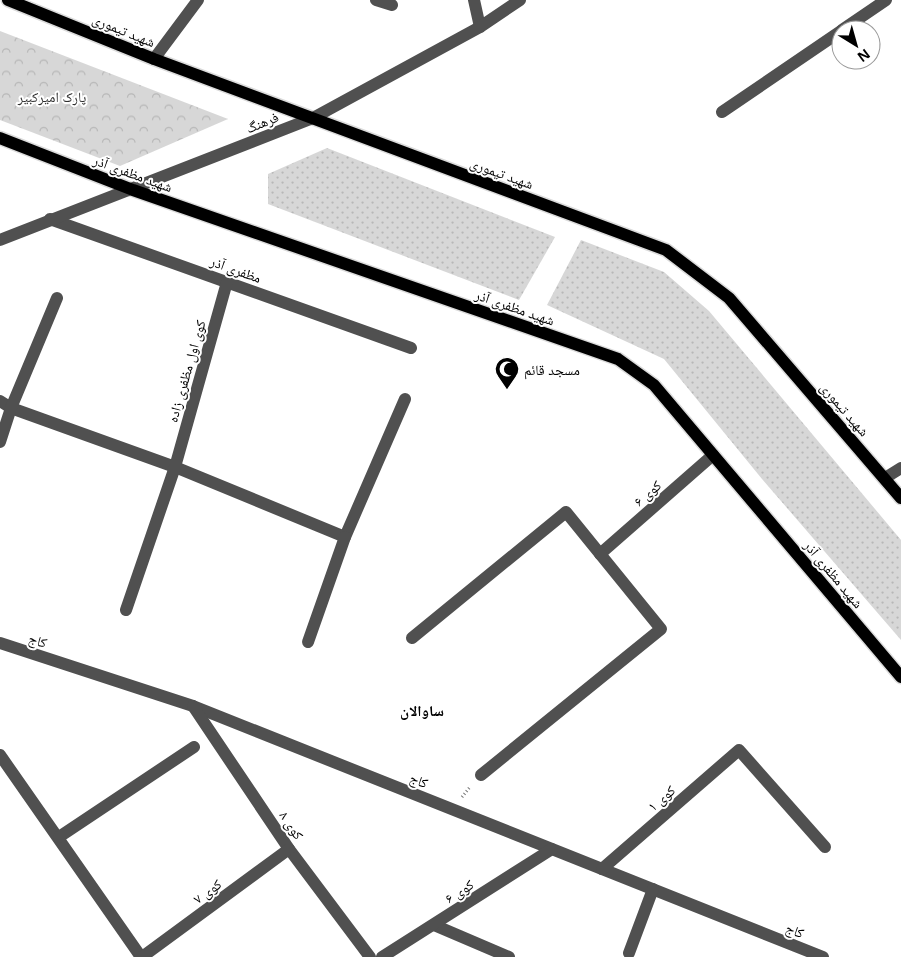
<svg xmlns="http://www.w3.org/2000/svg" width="901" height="957" font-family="'Open Sans','Noto Naskh Arabic',sans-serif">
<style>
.grass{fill:url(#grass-dots)}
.park{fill:url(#park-crowns)}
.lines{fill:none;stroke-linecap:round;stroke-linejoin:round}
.major-casing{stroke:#dbdbdb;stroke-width:15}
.path{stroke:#727272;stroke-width:3;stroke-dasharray:1 2.5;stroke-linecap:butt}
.minor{stroke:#505050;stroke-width:12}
.major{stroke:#000;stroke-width:12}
.labels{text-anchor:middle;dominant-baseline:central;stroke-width:4;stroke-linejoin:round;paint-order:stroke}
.street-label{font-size:14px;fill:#000;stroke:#fff}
.park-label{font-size:14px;fill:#2e2e2e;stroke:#fff}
.poi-label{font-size:14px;fill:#000;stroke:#fff;text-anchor:start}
.neighbourhood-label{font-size:15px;font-weight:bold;fill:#000;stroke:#fff}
</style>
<defs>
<pattern id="grass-dots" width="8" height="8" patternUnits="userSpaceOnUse" patternTransform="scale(1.25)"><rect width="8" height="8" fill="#d7d7d7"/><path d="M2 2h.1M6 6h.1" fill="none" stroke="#b7b7b7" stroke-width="1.8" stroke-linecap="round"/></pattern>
<pattern id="park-crowns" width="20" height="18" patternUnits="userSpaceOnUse" patternTransform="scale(1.25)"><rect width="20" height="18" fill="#d7d7d7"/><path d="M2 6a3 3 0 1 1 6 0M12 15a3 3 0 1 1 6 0" fill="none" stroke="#b7b7b7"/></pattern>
</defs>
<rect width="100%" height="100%" fill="#fff"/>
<g class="grass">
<path d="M327,148l228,89 -36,63 -251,-96v-30z"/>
<path d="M581,240l83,32 45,39 192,229v100l-139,-161 -98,-120 -117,-54z"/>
</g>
<path class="park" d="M0,31l228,88 -108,47 -120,-46z"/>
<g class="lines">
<g class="major-casing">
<g id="major">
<path d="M8,0l146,59 512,191 63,48 172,200"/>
<path d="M0,138l133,52 485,169 36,26 247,292"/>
</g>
</g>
<path class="path" d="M462,797l8,-10"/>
<g class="minor">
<path d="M376,0l16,5"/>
<path d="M474,0l6,27"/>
<path d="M842,30l44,-30"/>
<path d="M154,59l44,-59"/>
<path d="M722,112l119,-81"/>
<path d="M50,219l361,129"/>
<path d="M0,240l313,-122 167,-91 40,-27"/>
<path d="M0,401l11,7 164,59 170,70 60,-138"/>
<path d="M0,442l11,-34 46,-110"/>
<path d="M885,478l16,-10"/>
<path d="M600,554l113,-99"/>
<path d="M126,610l49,-143 52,-185"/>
<path d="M412,638l154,-126 95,117 -180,146"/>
<path d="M308,642l37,-105"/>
<path d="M0,643l193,63 630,251"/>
<path d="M193,706l96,143 81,108"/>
<path d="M0,755l141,202"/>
<path d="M59,837l135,-90"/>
<path d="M602,869l137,-119 86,97"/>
<path d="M434,925l75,32"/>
<path d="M629,953l24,-64"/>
<path d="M142,957l147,-108"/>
<path d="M382,957l170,-108"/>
</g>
<use href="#major" class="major"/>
</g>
<defs>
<g id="mosque-pin" transform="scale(1.25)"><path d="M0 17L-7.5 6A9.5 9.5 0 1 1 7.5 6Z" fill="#000" stroke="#fff"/><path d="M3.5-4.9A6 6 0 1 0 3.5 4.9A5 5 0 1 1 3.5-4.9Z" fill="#fff"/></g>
</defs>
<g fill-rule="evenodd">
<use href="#mosque-pin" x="507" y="369"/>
</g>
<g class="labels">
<g class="street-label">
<text transform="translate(124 30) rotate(22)">شهید تیموری</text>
<text transform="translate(262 122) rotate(-22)">فرهنگ</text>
<text transform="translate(133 173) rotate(20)">شهید مظفری آذر</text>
<text transform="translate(502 173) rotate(20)">شهید تیموری</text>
<text transform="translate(236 269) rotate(20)">مظفری آذر</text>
<text transform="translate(515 307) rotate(19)">شهید مظفری آذر</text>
<text transform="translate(186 371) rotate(-74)">کوی اول مظفری زاده</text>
<text transform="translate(845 409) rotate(49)">شهید تیموری</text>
<text transform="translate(647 493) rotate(-41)">کوی ۶</text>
<text transform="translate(834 574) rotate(50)">شهید مظفری آذر</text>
<text transform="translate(38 640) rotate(18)">کاج</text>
<text transform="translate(419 780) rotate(22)">کاج</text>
<text transform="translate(661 798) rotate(-41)">کوی ۱</text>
<text transform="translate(292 825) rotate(56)">کوی ۸</text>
<text transform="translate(207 891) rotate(-36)">کوی ۷</text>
<text transform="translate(459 891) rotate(-33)">کوی ۶</text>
<text transform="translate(795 930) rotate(22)">کاج</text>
</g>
<g class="park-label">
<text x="52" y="96">پارک امیرکبیر</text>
</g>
<g class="poi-label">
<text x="524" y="369">مسجد قائم</text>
</g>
<g class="neighbourhood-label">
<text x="422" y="710">ساوالان</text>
</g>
</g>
<g transform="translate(856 45) rotate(143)"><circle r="24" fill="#ffffff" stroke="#999999"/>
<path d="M0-4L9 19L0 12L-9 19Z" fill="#000000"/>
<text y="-8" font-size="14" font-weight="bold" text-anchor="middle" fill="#000000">N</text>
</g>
</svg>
